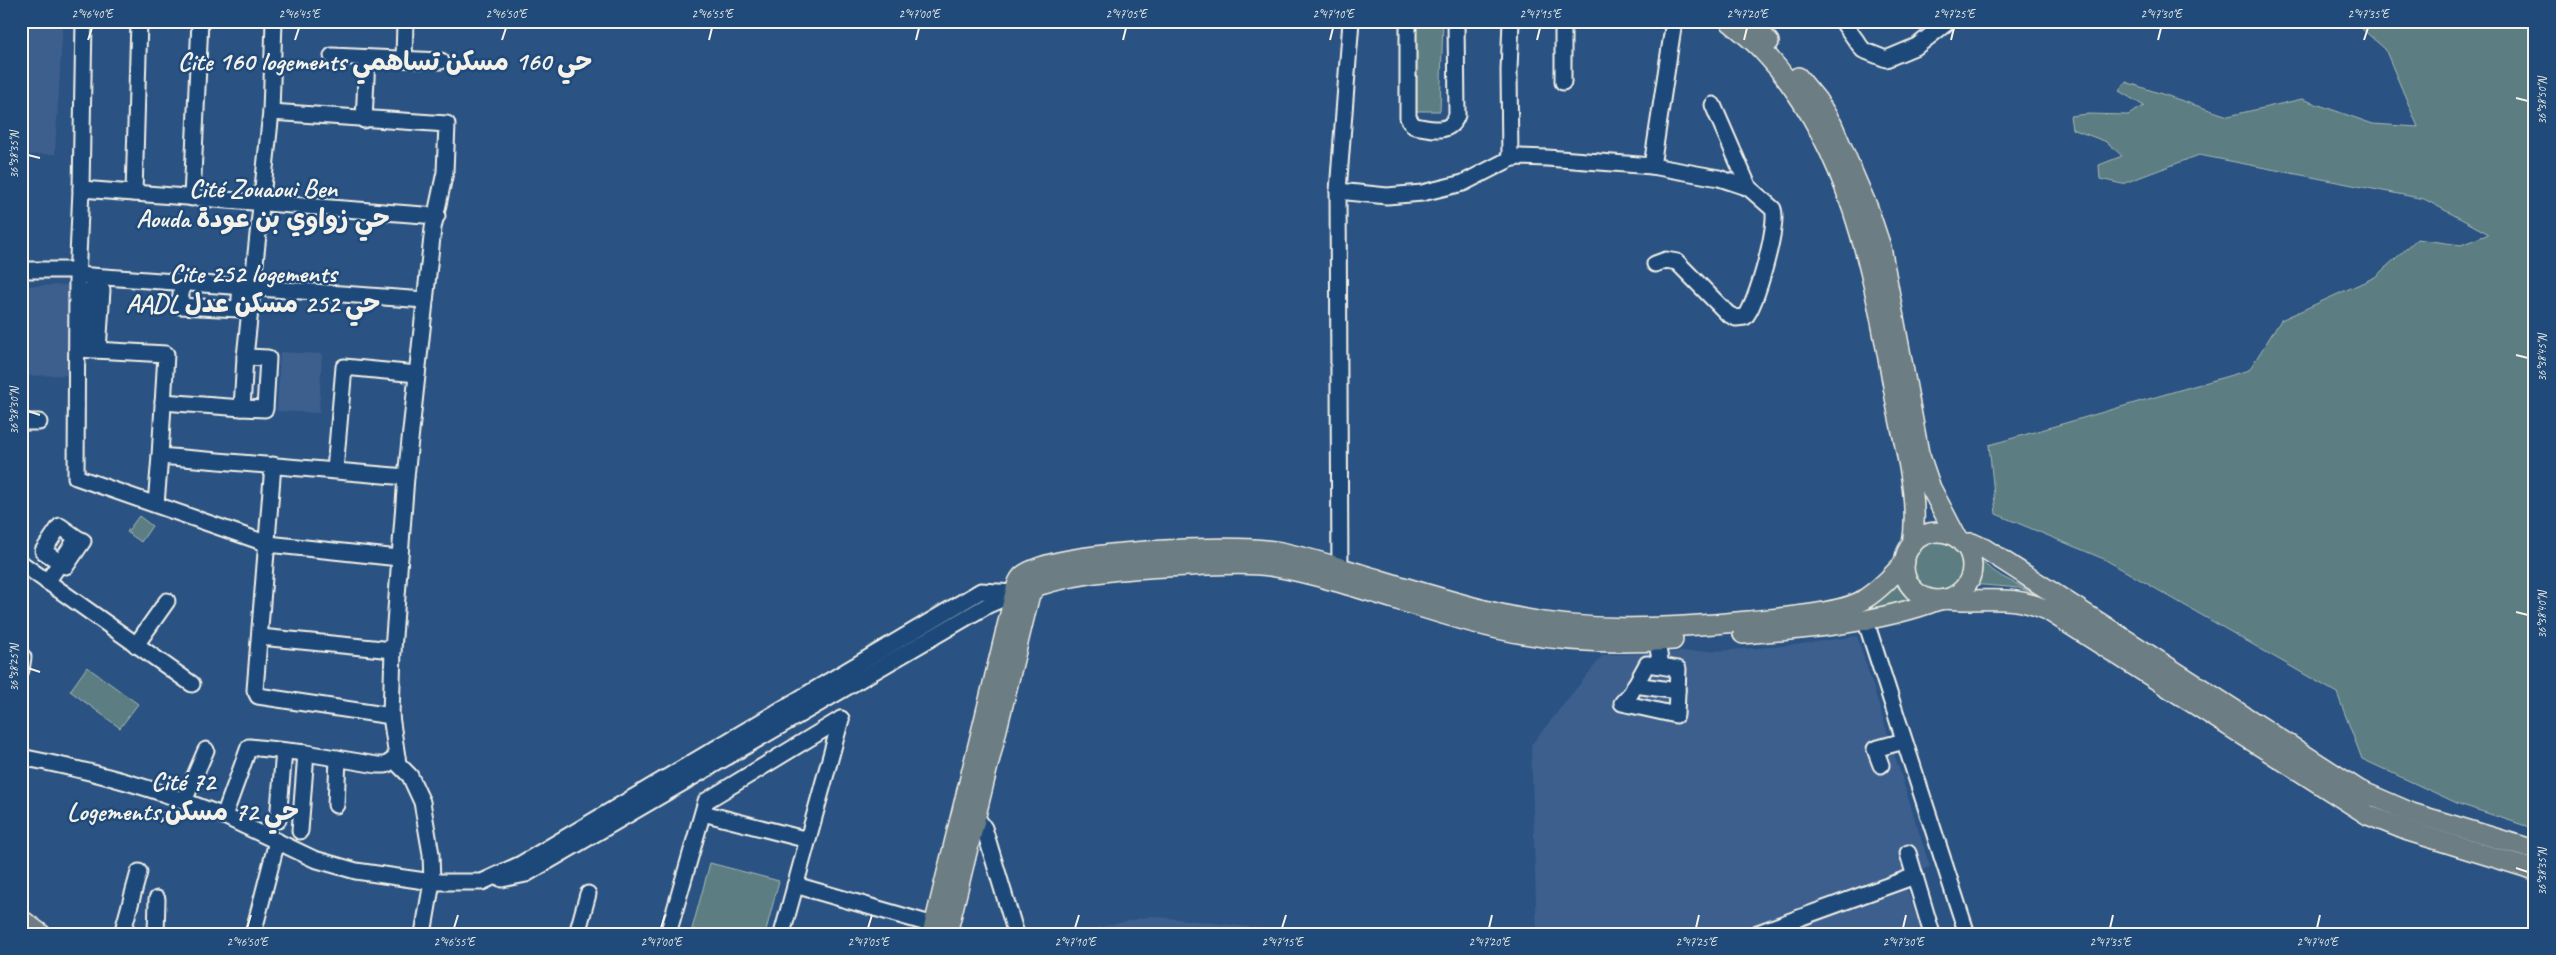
<svg xmlns="http://www.w3.org/2000/svg" width="2556" height="955" font-family="Caveat,'Playpen Sans Arabic',sans-serif">
<style>
.built{fill:#3c5f8e}
.green{fill:#5c7e82;stroke:#a8b8b5}
.lines{fill:none;stroke-linecap:round;stroke-linejoin:round}
.minor-casing{stroke:#f4f1e8;stroke-width:19}
.major-casing{stroke:#f4f1e8;stroke-width:22}
.minor{stroke:#1f4a7a;stroke-width:15}
.major{stroke:#6c7e84;stroke-width:19}
.ticks{fill:none;stroke:#f4f1e8;stroke-width:2}
.labels{text-anchor:middle;dominant-baseline:central;stroke-width:5;stroke-linejoin:round;paint-order:stroke}
.district-label{font-size:26px;font-weight:bold;fill:#f4f1e8;stroke:#1f4a7a}
.neatline{fill:none;stroke:#f4f1e8;stroke-width:2}
.ticks-label{font-size:12px;text-anchor:middle;fill:#f4f1e8}
</style>
<rect width="100%" height="100%" fill="#2a5282"/>
<filter id="ink" filterUnits="userSpaceOnUse"><feTurbulence type="fractalNoise" baseFrequency=".02" numOctaves="2"/><feDisplacementMap in="SourceGraphic" scale="10" xChannelSelector="R" yChannelSelector="G"/><feConvolveMatrix kernelMatrix="1 2 1 2 8 2 1 2 1" color-interpolation-filters="sRGB"/></filter>
<g filter="url(#ink)">
<g class="built">
<path d="M21,21h42l-8,133 -34,1z"/>
<path d="M68,285l1,90 -48,1v-90z"/>
<path d="M280,352l42,2 -3,59 -42,-2z"/>
<path d="M1857,636l73,231 -191,67h-202l-6,-189 72,-90 127,-5 64,-5z"/>
<path d="M1907,889l15,45h-140z"/>
<path d="M1151,916l162,18h-244z"/>
</g>
<g class="green">
<path d="M1415,21h28l-3,90h-26z"/>
<path d="M2353,21h182v808l-76,-25 -97,-45 -25,-66 -233,-134 -108,-45 -7,-69 260,-75 32,-50 94,-43 42,-38 44,6 28,-11 -65,-35 -225,-44 -77,29 -22,-5 -1,-14 23,-9 -15,-14 -35,-13 -2,-13 18,-2 40,1 16,-9 -25,-15 7,-9 102,34 74,-17 71,25 45,3 -33,-78z"/>
<path d="M139,516l13,10 -11,16 -14,-10z"/>
<circle cx="1939" cy="566" r="26"/>
<path d="M1977,559l24,17 33,17 -15,-5 -48,-4 6,-16z"/>
<path d="M1896,581l3,8 12,11 -47,12 18,-13z"/>
<path d="M87,667l51,37 -18,24 -50,-37z"/>
<path d="M710,863l69,18 -14,53h-55l-18,-5z"/>
</g>
<g class="lines">
<g class="minor-casing">
<g id="minor">
<path d="M84,21l-3,168 -4,91 -1,197 192,67 131,14"/>
<path d="M1408,21v97l6,8c16,2 36,10 43,-11l-1,-94"/>
<path d="M1563,21v61"/>
<path d="M1842,21l21,29 23,9 31,-13 32,-25"/>
<path d="M332,56l109,5"/>
<path d="M404,59l1,-37"/>
<path d="M1713,105l36,83"/>
<path d="M271,112l176,12 -2,48 -12,56 -27,249 -13,173 -2,66 7,48 12,12 12,26 9,52 1,28 -9,52"/>
<path d="M364,120l3,-62"/>
<path d="M1510,159l-1,-89 2,-49"/>
<path d="M1652,166l22,-145"/>
<path d="M81,189l356,27"/>
<path d="M1338,191l49,5 35,-3 41,-10 47,-24 10,-2 27,1 105,8 67,12 30,10 24,21c6,15 -17,97 -28,108l-9,1 -8,-4 -51,-52 -11,-2 -11,4"/>
<path d="M134,193l5,-172"/>
<path d="M192,198l8,-177"/>
<path d="M21,270h56"/>
<path d="M77,275l348,25"/>
<path d="M182,283l-2,23 59,3 2,-22"/>
<path d="M94,342l-7,-1 3,-52 12,1 -4,60"/>
<path d="M77,349l89,5 -6,102 246,21"/>
<path d="M163,402l79,6 3,-51 26,-245 3,-91"/>
<path d="M242,408l23,1 3,-51 -23,-1"/>
<path d="M21,422h18"/>
<path d="M273,465l-18,225 3,6 133,20"/>
<path d="M335,470l9,-103 73,7"/>
<path d="M156,504l4,-48"/>
<path d="M21,563l171,121"/>
<path d="M1340,577l-2,-386 13,-170"/>
<path d="M47,582l30,-44 6,3 -17,25 -23,-15 17,-25 17,12"/>
<path d="M1865,619l102,315"/>
<path d="M260,637l133,13"/>
<path d="M1657,642l4,24 -14,-2 -16,29 -9,10 54,12 2,-46 -17,-3"/>
<path d="M136,645l31,-44"/>
<path d="M21,670l2,-13"/>
<path d="M1635,685l42,6"/>
<path d="M21,757c56,11 110,24 163,44l22,-51"/>
<path d="M1881,765l-6,-16 29,-8"/>
<path d="M184,801l40,15 90,43 42,12 76,11h50l39,-18 460,-273 34,2"/>
<path d="M336,805l2,-47"/>
<path d="M971,809l13,19 32,106"/>
<path d="M703,813l105,27"/>
<path d="M224,816l25,-69 57,6 71,12h9l11,-8"/>
<path d="M278,820l6,-69"/>
<path d="M300,831l6,-78"/>
<path d="M1908,853l24,81"/>
<path d="M502,879l24,-5 462,-269 23,-10"/>
<path d="M795,885l139,40"/>
<path d="M122,934l17,-62"/>
<path d="M156,934l1,-35"/>
<path d="M253,934l24,-93"/>
<path d="M577,934l11,-40"/>
<path d="M668,934l38,-133 135,-82"/>
<path d="M782,934l59,-215"/>
<path d="M1755,934l160,-58"/>
</g>
</g>
<g class="major-casing">
<g id="major">
<path d="M1729,21c11,9 22,18 32,28 91,95 113,230 135,354 9,47 24,96 16,142"/>
<path d="M1750,21l19,21"/>
<path d="M1798,77l19,23 15,24 36,84 13,39 38,206 12,35 26,50"/>
<circle cx="1938" cy="566" r="34"/>
<path d="M1962,543h10l13,6 374,241 53,23 123,37"/>
<path d="M1945,599c39,4 64,-6 102,11l321,205 40,16 127,39"/>
<path d="M1743,634c63,-5 136,-11 196,-34"/>
<path d="M21,919l20,15"/>
<path d="M932,934l83,-341c2,-8 3,-14 10,-19 35,-24 206,-30 250,-23 29,5 58,15 86,23 46,14 93,29 140,40 82,19 164,15 247,7 28,-3 92,-7 115,-21 16,-10 29,-24 42,-38"/>
<path d="M947,934l83,-340 7,-8c50,-16 101,-18 153,-20 27,-1 53,-4 80,0 68,12 134,38 201,56 65,19 135,23 202,18"/>
</g>
</g>
<use href="#minor" class="minor"/>
<use href="#major" class="major"/>
</g>
</g>
<path class="ticks" d="M88,40l4,-12M295,40l4,-12M502,40l4,-12M709,40l3,-12M916,40l3,-12M1123,40l3,-12M1330,40l3,-12M1537,40l3,-12M1744,40l3,-12M1951,40l3,-12M2158,40l3,-12M2364,40l4,-12M2516,98l12,3M28,155l12,3M2516,355l12,3M28,411l12,4M2516,612l12,3M28,668l12,4M2516,868l12,4M247,928l4,-13M454,928l4,-13M661,928l4,-13M868,928l4,-13M1075,928l4,-13M1282,928l4,-13M1489,928l3,-13M1696,928l3,-13M1903,928l3,-13M2110,928l3,-13M2317,928l3,-13"/>
<g class="labels">
<g class="district-label">
<text x="385" y="61">Cite 160 logements حي 160 مسكن تساهمي</text>
<text x="263" y="188">Cité Zouaoui Ben<tspan x="263" dy="30">Aouda حي زواوي بن عودة</tspan></text>
<text x="253" y="273">Cite 252 logements<tspan x="253" dy="30">AADL حي 252 مسكن عدل</tspan></text>
<text x="183" y="781">Cité 72<tspan x="183" dy="30">Logements;حي 72 مسكن</tspan></text>
</g>
</g>
<rect width="2556" height="955" fill="none" stroke="#1f4a7a" stroke-width="55"/>
<rect x="28" y="28" width="2500" height="900" class="neatline"/>
<g class="ticks-label">
<text x="92" y="18">2°46'40"E</text>
<text x="299" y="18">2°46'45"E</text>
<text x="506" y="18">2°46'50"E</text>
<text x="712" y="18">2°46'55"E</text>
<text x="919" y="18">2°47'00"E</text>
<text x="1126" y="18">2°47'05"E</text>
<text x="1333" y="18">2°47'10"E</text>
<text x="1540" y="18">2°47'15"E</text>
<text x="1747" y="18">2°47'20"E</text>
<text x="1954" y="18">2°47'25"E</text>
<text x="2161" y="18">2°47'30"E</text>
<text x="2368" y="18">2°47'35"E</text>
<text transform="translate(2542 101) rotate(-90)" y="4">36°38'50"N</text>
<text transform="translate(14 155) rotate(-90)" y="4">36°38'35"N</text>
<text transform="translate(2542 358) rotate(-90)" y="4">36°38'45"N</text>
<text transform="translate(14 411) rotate(-90)" y="4">36°38'30"N</text>
<text transform="translate(2542 615) rotate(-90)" y="4">36°38'40"N</text>
<text transform="translate(14 668) rotate(-90)" y="4">36°38'25"N</text>
<text transform="translate(2542 872) rotate(-90)" y="4">36°38'35"N</text>
<text x="247" y="946">2°46'50"E</text>
<text x="454" y="946">2°46'55"E</text>
<text x="661" y="946">2°47'00"E</text>
<text x="868" y="946">2°47'05"E</text>
<text x="1075" y="946">2°47'10"E</text>
<text x="1282" y="946">2°47'15"E</text>
<text x="1489" y="946">2°47'20"E</text>
<text x="1696" y="946">2°47'25"E</text>
<text x="1903" y="946">2°47'30"E</text>
<text x="2110" y="946">2°47'35"E</text>
<text x="2317" y="946">2°47'40"E</text>
</g>
</svg>
